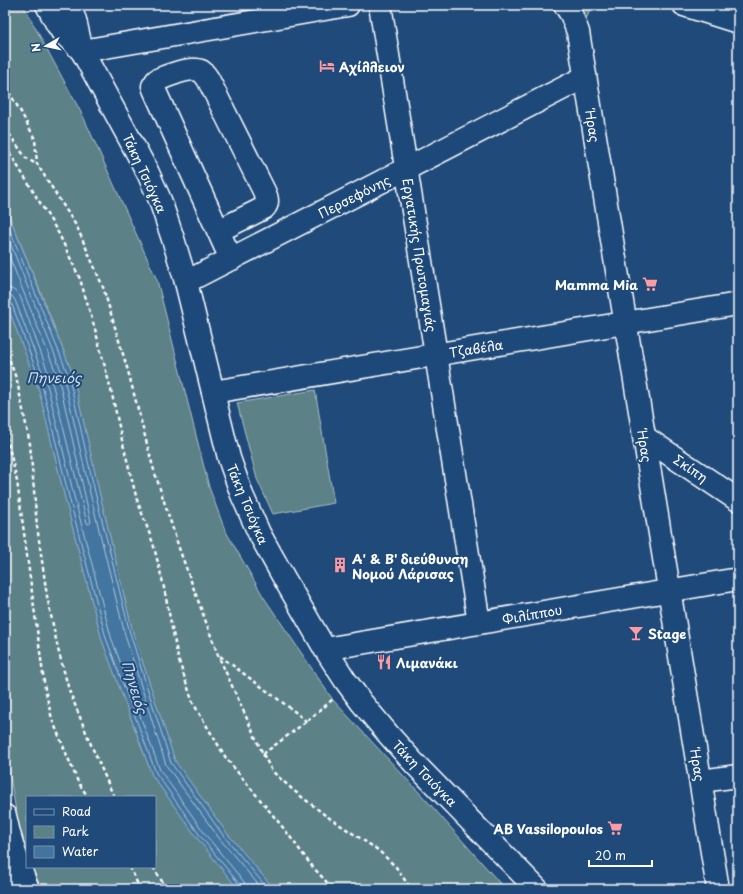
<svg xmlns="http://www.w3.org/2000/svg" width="743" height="894" font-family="'Playpen Sans',sans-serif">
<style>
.green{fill:#5b8187;stroke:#adc0c3}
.water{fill:#42749f;stroke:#8eacc5}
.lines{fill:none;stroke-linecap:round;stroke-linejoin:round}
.shore{stroke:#b3c7d9;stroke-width:1}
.minor-casing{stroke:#fff;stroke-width:25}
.path{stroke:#fff;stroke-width:2.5;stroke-dasharray:4 3;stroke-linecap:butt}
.minor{stroke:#1f4a7a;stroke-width:22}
.labels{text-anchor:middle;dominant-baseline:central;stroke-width:4;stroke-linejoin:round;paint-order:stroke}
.poi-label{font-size:13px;font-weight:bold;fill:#fff;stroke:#1f4a7a;text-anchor:start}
.street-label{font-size:13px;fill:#fff;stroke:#1f4a7a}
.water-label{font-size:14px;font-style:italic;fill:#d0dce7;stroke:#1f4a7a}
</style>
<rect width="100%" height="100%" fill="#1f4a7a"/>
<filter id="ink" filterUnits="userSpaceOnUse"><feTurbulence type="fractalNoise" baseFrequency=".025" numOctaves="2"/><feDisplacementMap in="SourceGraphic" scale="8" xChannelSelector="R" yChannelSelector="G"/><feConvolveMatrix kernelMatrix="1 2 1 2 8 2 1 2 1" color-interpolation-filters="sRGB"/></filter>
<g filter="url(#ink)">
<g class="green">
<path d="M5,5h18l60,111 74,164 52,207 16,43 38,66 70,104 96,103 76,86h-231l-48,-57 -51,-71 -42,-128 -34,-142 -26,-116 -34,-87 -29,-70 -5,-7z"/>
<path d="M576,5h16l-7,17z"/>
<path d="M5,299l34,91 26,108 37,142 50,135 46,64 40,50h-200l-9,-22h126v-70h-128v64l-6,-21 -16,-92z"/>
<path d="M315,390l19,113 -61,11 -16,-35 -20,-76z"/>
</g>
<path class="water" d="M5,211l5,7 63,157 26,116 34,142 42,128 51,71 48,57h-36l-40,-50 -46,-64 -50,-135 -37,-142 -26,-108 -34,-91z"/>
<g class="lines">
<g class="shore">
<path d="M5,218l64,159 26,115 35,141 41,130 52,72 45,54"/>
<path d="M5,230l59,148 26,115 35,142 41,130 53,73 43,51"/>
<path d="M5,246l54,134 32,142 -2,2 -2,-1 -34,-137 -33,-90c-4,-5 -8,-8 -15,-8"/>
<path d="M5,294l6,1 4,5 33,88 26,108 37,141 49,133 45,64 39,48 2,7"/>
<path d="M5,299h3l3,3 32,87 26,108 37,141 50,135 45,64 39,48 1,4"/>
</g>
<g class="minor-casing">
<g id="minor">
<path d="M47,5l10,19 6,9 19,18"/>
<path d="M68,5l7,15 7,31 45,83 21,39 12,27 14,42 12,40 43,176 13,37 17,38 25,45 41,71 20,31 17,23 26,31 26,29 123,126"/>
<path d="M380,5l99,618"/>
<path d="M565,5l6,9 7,18 140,857"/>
<path d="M684,5l54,17"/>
<path d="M82,51l266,-46"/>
<path d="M218,231l46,-23c5,-5 3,-11 0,-17l-56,-112c-2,-3 -4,-6 -7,-8 -10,-5 -34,5 -44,9l-4,6 1,3 71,157 7,13"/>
<path d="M186,282l399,-205"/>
<path d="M213,392l525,-88"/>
<path d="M644,437l94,63"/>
<path d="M325,649l413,-70"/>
<path d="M701,781l37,-5"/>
<path d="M5,816c5,25 13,49 23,73"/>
<path d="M5,868l4,21"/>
</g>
</g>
<g class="path">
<path d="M5,86l16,26 14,27 2,25 40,63 26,60 25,84 25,96 27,84 38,104 45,99 9,17 21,19 32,25 53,35 18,17 15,22"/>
<path d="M5,128l21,30 10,6"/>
<path d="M5,148l6,7 48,79 21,45 15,50 16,61 11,50 15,60 16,43 10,40 15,75 15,45 33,55 59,72 26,35 22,24"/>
<path d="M5,347l12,34 13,63 7,82 10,70 11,53 11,41 23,57 22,50"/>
<path d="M5,430l12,51 28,208 7,30 26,63 10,15"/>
<path d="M220,656l74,55 13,11"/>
<path d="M263,754c24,-18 48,-35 70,-55"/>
<path d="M130,867l10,22"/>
<path d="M153,867l12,19 3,3"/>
</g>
<use href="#minor" class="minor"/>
</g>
</g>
<defs>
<g id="hotel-bare" transform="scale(1.2)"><path d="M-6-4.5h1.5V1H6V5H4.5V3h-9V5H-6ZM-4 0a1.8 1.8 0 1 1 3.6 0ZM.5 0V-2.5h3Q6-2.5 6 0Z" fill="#ff9aa2" stroke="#1f4a7a" stroke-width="2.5" paint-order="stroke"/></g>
<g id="supermarket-bare" transform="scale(1.2)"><path d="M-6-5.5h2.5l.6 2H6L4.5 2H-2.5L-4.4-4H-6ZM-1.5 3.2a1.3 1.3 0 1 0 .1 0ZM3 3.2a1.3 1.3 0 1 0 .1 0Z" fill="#ff9aa2" stroke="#1f4a7a" stroke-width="2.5" paint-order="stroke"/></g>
<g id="building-bare" transform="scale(1.2)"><path d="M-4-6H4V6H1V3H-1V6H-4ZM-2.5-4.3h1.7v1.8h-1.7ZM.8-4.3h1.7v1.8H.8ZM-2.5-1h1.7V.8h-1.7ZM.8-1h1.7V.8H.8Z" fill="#ff9aa2" stroke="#1f4a7a" stroke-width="2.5" paint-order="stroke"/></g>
<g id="bar-bare" transform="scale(1.2)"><path d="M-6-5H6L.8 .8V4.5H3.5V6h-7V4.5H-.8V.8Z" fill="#ff9aa2" stroke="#1f4a7a" stroke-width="2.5" paint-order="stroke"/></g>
<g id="restaurant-bare" transform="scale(1.2)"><path d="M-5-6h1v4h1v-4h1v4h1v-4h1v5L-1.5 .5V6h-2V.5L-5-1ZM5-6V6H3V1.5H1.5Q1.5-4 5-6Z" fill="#ff9aa2" stroke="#1f4a7a" stroke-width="2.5" paint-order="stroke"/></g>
</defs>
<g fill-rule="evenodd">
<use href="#hotel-bare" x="327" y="66"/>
<use href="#supermarket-bare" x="650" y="284"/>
<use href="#building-bare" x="340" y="565"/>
<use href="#bar-bare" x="636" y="633"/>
<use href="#restaurant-bare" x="384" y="662"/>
<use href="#supermarket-bare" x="615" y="828"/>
</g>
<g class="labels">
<g class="poi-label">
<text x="339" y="66">Αχίλλειον</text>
<text x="638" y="284" text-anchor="end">Mamma Mia</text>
<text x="352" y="558">Α' &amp; Β' διεύθυνση<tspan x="352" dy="15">Νομού Λάρισας</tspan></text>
<text x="648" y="633">Stage</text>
<text x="396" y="662">Λιμανάκι</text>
<text x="603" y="828" text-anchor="end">AB Vassilopoulos</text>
</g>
<g class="street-label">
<text transform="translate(593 126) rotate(81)">Ήρας</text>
<text transform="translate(145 173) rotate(65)">Τάκη Τσιόγκα</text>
<text transform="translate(354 196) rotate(-27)">Περσεφόνης</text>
<text transform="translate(420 255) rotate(81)">Εργατικής Πρωτομαγιάς</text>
<text transform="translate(476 348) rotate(-9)">Τζαβέλα</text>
<text transform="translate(645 446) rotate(81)">Ήρας</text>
<text transform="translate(691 468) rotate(34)">Σκίπη</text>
<text transform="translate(248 504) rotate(67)">Τάκη Τσιόγκα</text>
<text transform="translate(532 614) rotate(-10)">Φιλίππου</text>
<text transform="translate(698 765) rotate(81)">Ήρας</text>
<text transform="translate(425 773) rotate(46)">Τάκη Τσιόγκα</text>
</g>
<g class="water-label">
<text x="54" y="377">Πηνειός</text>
<text transform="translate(135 687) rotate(73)">Πηνειός</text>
</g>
</g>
<rect width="743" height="894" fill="none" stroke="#1f4a7a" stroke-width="20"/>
<rect x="10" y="10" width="723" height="874" fill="none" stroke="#fff" stroke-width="1.5" filter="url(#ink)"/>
<rect x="26" y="796" width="130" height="72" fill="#1f4a7a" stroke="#7992af"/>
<rect x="34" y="809" width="20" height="6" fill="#1f4a7a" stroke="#7992af"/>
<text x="62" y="816" font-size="12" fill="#ffffff">Road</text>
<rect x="34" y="826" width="20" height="12" fill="#5b8187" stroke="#7992af"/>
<text x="62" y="836" font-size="12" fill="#ffffff">Park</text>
<rect x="34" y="846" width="20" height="12" fill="#42749f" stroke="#7992af"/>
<text x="62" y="856" font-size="12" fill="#ffffff">Water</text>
<g transform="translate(46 46) rotate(261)" stroke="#1f4a7a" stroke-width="3" paint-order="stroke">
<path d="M0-3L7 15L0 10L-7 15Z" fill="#ffffff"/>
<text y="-6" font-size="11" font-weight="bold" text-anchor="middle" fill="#ffffff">N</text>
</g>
<path d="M589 860v6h63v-6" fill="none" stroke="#ffffff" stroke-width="2"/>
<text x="595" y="860" font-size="12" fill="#ffffff" stroke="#1f4a7a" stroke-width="3" paint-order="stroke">20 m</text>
</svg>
